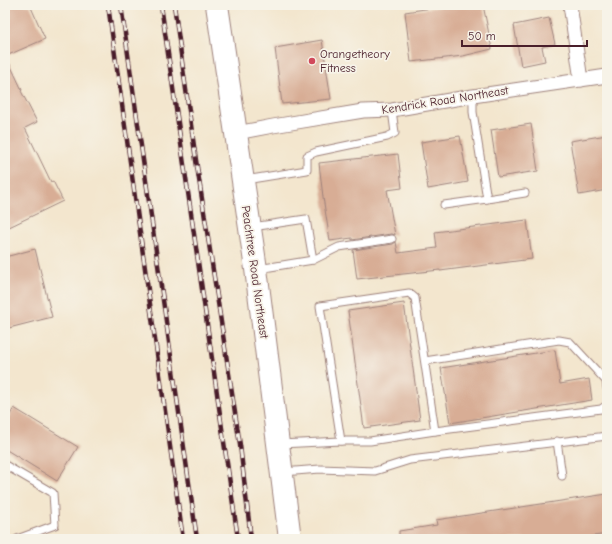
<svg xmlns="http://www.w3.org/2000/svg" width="612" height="544" font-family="'Comic Neue',sans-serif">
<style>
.building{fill:#d8ad95}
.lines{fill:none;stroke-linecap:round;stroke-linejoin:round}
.service-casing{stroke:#9e827c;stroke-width:9}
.minor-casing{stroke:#9e827c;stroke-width:15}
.trunk-casing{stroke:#9e827c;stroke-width:24}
.service{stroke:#fff;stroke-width:7}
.minor{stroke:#fff;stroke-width:13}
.trunk{stroke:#fff;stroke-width:22}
.rail-casing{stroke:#4a1f2b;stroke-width:4.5}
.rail{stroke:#f7f3e8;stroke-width:3;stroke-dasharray:9;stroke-linecap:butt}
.poi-dot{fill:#d1495b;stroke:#f7f3e8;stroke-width:1.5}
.labels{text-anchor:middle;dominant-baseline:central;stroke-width:3.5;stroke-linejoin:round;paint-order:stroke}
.poi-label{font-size:12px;fill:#4a1f2b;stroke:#f7f3e8;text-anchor:start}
.street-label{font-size:12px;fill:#4a1f2b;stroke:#f7f3e8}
</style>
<rect width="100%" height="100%" fill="#f7f3e8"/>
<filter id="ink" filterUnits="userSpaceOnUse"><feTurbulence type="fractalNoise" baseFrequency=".025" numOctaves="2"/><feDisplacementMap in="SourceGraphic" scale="8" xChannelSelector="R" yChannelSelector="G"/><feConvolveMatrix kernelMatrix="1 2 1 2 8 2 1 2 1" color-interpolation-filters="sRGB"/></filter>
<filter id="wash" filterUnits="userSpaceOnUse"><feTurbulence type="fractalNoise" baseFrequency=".012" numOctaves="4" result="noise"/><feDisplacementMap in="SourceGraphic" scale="16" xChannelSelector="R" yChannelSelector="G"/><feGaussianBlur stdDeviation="0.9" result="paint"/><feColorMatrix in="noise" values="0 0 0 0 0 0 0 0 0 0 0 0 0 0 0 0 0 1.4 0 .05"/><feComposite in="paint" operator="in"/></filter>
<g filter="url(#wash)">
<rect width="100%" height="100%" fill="#f3e6ce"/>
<g id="blocks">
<g class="building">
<path d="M5,5h25l15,34 -39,17 16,34 -1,1 16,31 -12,6 26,54 2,-1 10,20 -58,28z"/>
<path d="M452,5h31l9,44 -29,7 -52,6 -6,-50z"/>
<path d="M549,18l6,26 -13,3 3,14 -24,5 -7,-41z"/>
<path d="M322,40l9,59 -49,5 -7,-56z"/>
<path d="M531,124l7,47 -40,6 -7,-47z"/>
<path d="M607,135v55l-28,5 -9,-54z"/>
<path d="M460,136l8,46 -40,7 -7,-47z"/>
<path d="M398,154l4,34 -15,2 8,45 -4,-1 -39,6v-2l-22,3 -7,-44 -4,-34z"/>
<path d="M527,220l5,39 -92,12v-1l-83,9 -4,-29 40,-6 3,-2 2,11 39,-5 -2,-16z"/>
<path d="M35,249l17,68 -47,12v-72z"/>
<path d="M404,303l16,117 -56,8 -16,-117z"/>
<path d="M555,350l5,34 29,-5 3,21 -142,23 -9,-55z"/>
<path d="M14,408l64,39 -21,34 -52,-32v-26z"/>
<path d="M607,494v40l-33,5h-175v-8l38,-6 -1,-5z"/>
</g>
</g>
</g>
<g filter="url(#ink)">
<use href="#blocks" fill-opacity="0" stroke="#9e827c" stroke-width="1"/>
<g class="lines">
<g class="service-casing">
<g id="service">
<path d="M245,180l62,-10v-14l9,-4 71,-15 8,-4 -3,-23"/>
<path d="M487,199l38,-6"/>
<path d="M444,205l43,-6 -14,-87v-16"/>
<path d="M252,227l54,-8 7,41"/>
<path d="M258,269l55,-9 26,-13 53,-8"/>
<path d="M425,361l134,-21 11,2 36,39 1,7"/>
<path d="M341,441l-21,-135 89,-13 6,5 20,133"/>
<path d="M557,441l5,35"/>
<path d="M280,444l61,-3h29l65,-10 166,-22 6,-4"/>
<path d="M5,465l48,28 2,32 -38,14"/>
<path d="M283,472l37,-3 55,2 35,-11 197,-24"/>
</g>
</g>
<g class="minor-casing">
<g id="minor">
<path d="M570,5l11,75"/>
<path d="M236,133l37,-7 90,-15 29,-1 81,-14 134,-20"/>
</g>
</g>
<g class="trunk-casing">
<path id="trunk" d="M217,5l39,264 34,270"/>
</g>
<use href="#service" class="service"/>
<use href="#minor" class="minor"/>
<use href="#trunk" class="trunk"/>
<g class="rail-casing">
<g id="rail">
<path d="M108,5l75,534"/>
<path d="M121,5l76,534"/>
<path d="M161,5l77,534"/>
<path d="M174,5l22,155 44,285 11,94"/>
</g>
</g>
<use href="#rail" class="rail"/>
</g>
</g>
<circle class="poi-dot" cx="312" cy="61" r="4"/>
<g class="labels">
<g class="poi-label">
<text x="320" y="54">Orangetheory<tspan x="320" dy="14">Fitness</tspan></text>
</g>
<g class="street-label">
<text transform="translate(445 100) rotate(-9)">Kendrick Road Northeast</text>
<text transform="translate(255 272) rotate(82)">Peachtree Road Northeast</text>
</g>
</g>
<rect width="612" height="544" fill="none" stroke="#f7f3e8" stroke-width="20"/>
<path d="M462 40v6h125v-6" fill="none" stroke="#4a1f2b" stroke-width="2"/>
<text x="468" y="40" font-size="12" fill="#4a1f2b" stroke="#f7f3e8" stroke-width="3" paint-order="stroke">50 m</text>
</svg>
